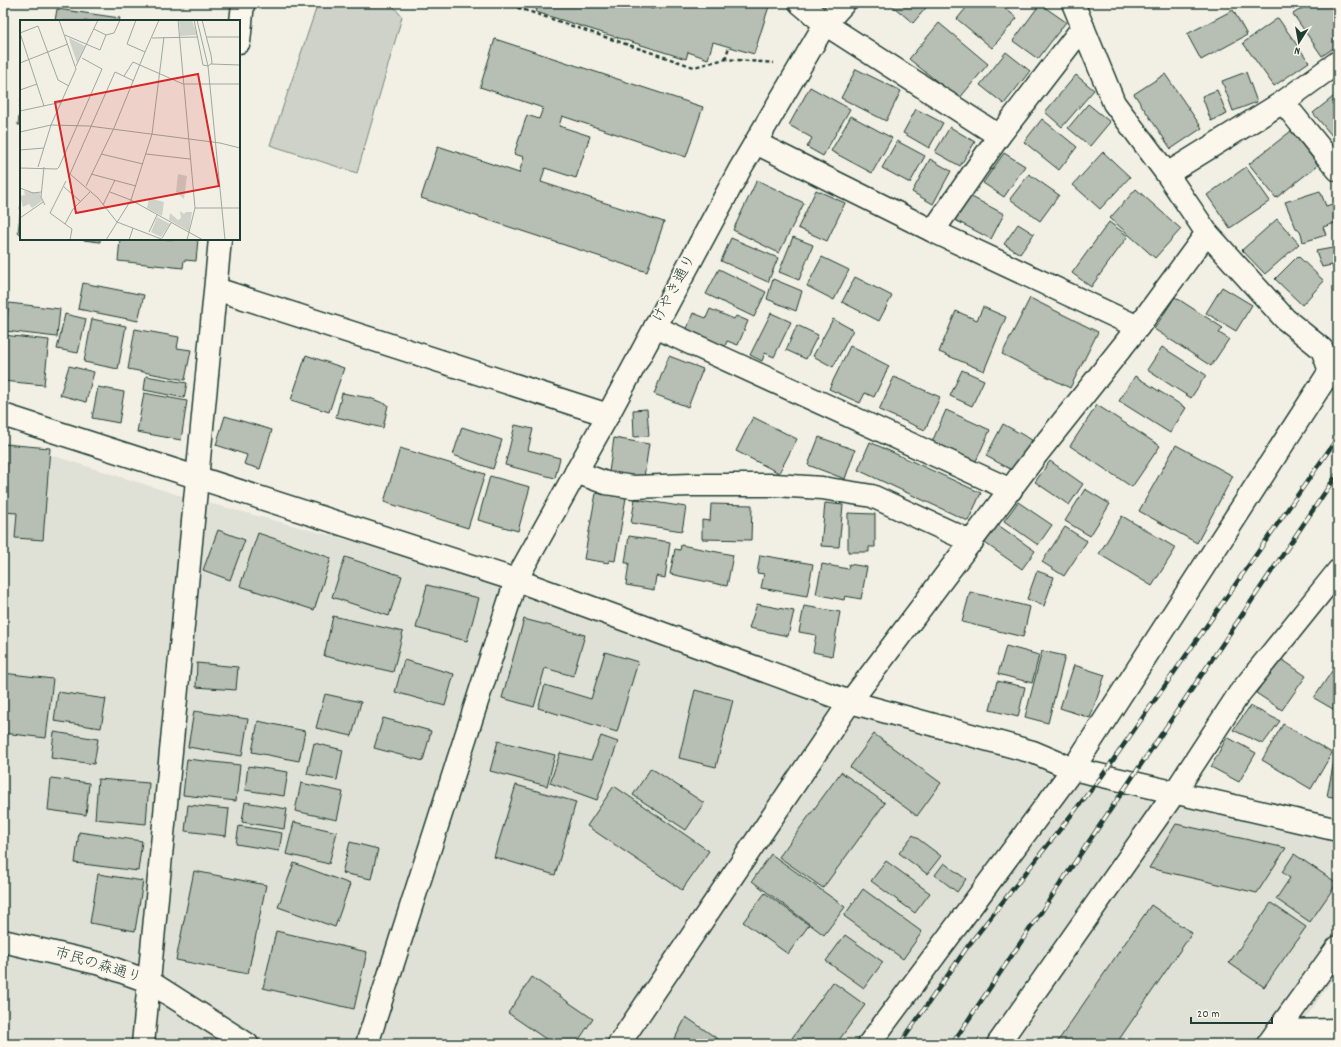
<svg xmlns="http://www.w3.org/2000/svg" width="1341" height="1047" font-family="Dekko,'Klee One',sans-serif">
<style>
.built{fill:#e0e1d6}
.green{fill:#cfd2c8;stroke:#77887e}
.building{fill:#b7beb3;stroke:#1f3d34}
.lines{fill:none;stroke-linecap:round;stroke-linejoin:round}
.minor-casing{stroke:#1f3d34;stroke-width:25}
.path{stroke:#1f3d34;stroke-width:2.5;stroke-dasharray:4 3;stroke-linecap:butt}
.minor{stroke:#fbf7ec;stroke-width:22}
.rail-casing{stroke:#1f3d34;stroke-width:4.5}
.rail{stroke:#fbf7ec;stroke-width:3;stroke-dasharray:9;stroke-linecap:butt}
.labels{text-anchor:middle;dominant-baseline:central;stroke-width:3;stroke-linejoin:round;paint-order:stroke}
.street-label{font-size:15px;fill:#1f3d34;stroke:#fbf7ec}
.inset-road{fill:none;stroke:#9ea89e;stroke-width:1}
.view{fill:#d62828;fill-opacity:0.15;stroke:#d62828;stroke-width:2}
.inset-edge{fill:none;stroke:#1f3d34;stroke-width:2}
</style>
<rect width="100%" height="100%" fill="#f2f0e5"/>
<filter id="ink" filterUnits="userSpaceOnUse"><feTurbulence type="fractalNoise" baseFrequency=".025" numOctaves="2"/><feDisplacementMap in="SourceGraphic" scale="8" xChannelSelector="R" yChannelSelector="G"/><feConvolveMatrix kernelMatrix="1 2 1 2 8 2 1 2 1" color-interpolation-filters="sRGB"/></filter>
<g filter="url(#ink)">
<path class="built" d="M3,440l179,56 326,86 336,123 494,130v136l-50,73h-1285z"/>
<g class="green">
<path d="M318,3h73l11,14 -45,156 -87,-28z"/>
<path d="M632,3h23l-2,6z"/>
</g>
<g class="building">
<path d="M275,3h14l-1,4z"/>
<path d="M518,3h114l21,6 2,-6h115l-16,51 -41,-12 -5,17 -20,-7 -2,7 -150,-47 1,-3z"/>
<path d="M889,3h41l-17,20z"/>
<path d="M970,3h29l18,15 -25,30 -35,-29z"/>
<path d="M1288,3h11l-6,6z"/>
<path d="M1310,3h22l6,8v34l-16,11 -29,-42z"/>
<path d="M1040,4l26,18 -28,37 -25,-18z"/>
<path d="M57,9l63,9 -1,3h-64z"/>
<path d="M1233,10l14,25 -46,25 -14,-26z"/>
<path d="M1278,18l31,44 -35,24 -31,-43z"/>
<path d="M939,23l49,41 -29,35 -50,-40z"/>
<path d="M495,39l208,68 -17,50 -124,-41 -3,10 31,10 -14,42 -31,-10 -4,14 123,40 -17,50 -226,-74 17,-52 81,27 5,-16 -10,-3 13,-39 12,4 4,-11 -63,-21z"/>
<path d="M1006,52l24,19 -26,33 -24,-19z"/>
<path d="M856,69l45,22 -15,30 -45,-23z"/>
<path d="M1246,72l11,30 -24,9 -11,-30z"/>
<path d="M1165,74l37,54 -31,21 -37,-55z"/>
<path d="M1076,75l18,15 -32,37 -17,-15z"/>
<path d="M810,87l40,22 -27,47 -16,-9 5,-9 -23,-13z"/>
<path d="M1217,90l10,24 -16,7 -9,-25z"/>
<path d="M1338,93v40l-5,4 -20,-24z"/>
<path d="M21,100v25h-3z"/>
<path d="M1088,104l22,18 -20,24 -22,-18z"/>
<path d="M916,109l27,14 -14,25 -26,-15z"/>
<path d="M851,116l41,22 -20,35 -41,-22z"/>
<path d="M1042,119l35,28 -18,23 -35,-28z"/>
<path d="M950,127l25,15 -15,24 -25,-14z"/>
<path d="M1291,131l27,34 -42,33 -27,-34z"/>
<path d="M897,141l28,15 -15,27 -28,-15z"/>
<path d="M1103,152l27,25 -30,32 -27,-24z"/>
<path d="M1004,153l21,13 -21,31 -21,-14z"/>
<path d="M930,159l21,12 -18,33 -21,-12z"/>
<path d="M1246,167l24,34 -40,27 -23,-33z"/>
<path d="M1029,174l30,21 -19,26 -30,-22z"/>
<path d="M757,180l47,23 -25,50 -46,-23z"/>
<path d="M1136,189l45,40 -26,29 -45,-40z"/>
<path d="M816,190l29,13 -18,38 -29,-13z"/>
<path d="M1320,191l6,15 12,-4v20l-15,5 3,8 -23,7 -2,-9 -5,-5 -11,-26z"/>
<path d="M968,195l36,19 -13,25 -36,-19z"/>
<path d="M21,206v28l-3,-1z"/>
<path d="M1277,219l22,25 -34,30 -23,-24z"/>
<path d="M1109,222l19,14 -37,51 -19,-14z"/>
<path d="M1018,224l16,10 -14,20 -16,-10z"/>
<path d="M793,237l20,8 -14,35 -20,-8z"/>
<path d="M731,238l47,20 -10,24 -47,-21z"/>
<path d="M75,239h25v3z"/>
<path d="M120,239h78l-2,22 -12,-1 -1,8 -65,-7z"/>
<path d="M1338,247v37l-6,-19 -10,2 -6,-16z"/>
<path d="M1298,256l26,25 -22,24 -27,-26z"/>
<path d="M822,257l27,13 -15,30 -27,-14z"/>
<path d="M719,269l47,23 -12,25 -48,-23z"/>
<path d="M855,277l37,19 -13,25 -37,-19z"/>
<path d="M773,279l29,12 -6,20 -29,-12z"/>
<path d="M83,283l61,12 -6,26 -60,-12z"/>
<path d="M1222,287l30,18 -16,26 -30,-18z"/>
<path d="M1175,297l48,31 -4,5 10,6 -18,27 -57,-37z"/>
<path d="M1030,298l68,34 -28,56 -68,-34z"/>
<path d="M9,303l51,6 -3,28 -52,-6z"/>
<path d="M983,307l23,10 -22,54 -45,-19 17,-41 21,9z"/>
<path d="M710,309l24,10 2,-3 12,5 -10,24 -11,-4 -2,5 -39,-15 7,-18 13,5z"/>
<path d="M771,313l20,9 -17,35 -9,-4 -3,8 -12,-6z"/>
<path d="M65,314l21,5 -8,34 -21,-4z"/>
<path d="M92,319l34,7 -8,43 -34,-7z"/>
<path d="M833,319l20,11 -20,37 -20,-11z"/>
<path d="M797,325l21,10 -12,24 -20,-9z"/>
<path d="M135,329l44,8 -2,11 14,2 -6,30 -57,-11z"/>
<path d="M3,335l46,5 -5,45 -41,-4z"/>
<path d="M850,346l39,20 -15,31 -9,-4 -5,10 -31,-14z"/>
<path d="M1162,347l44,28 -15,23 -44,-28z"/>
<path d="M306,355l38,13 -15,44 -38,-12z"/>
<path d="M669,356l34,13 -15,38 -34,-13z"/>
<path d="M69,366l25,6 -8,30 -26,-7z"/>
<path d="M962,370l22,10 -12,26 -22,-10z"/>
<path d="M146,376l41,7 -3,15 -40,-8z"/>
<path d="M1135,376l51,32 -16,25 -51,-32z"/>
<path d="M894,377l46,20 -15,33 -46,-20z"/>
<path d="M98,387l26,5 -5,31 -27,-5z"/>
<path d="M144,393l43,8 -6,39 -44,-8z"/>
<path d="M342,393l28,5 18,7 -5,23 -47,-11z"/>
<path d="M1097,405l63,41 -28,41 -62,-41z"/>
<path d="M647,409l2,27 -15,1 -1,-27z"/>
<path d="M946,410l44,20 -14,31 -44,-19z"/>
<path d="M225,416l47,14 -12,39 -16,-5 3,-9 -31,-10z"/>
<path d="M753,417l44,22 -18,34 -43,-22z"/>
<path d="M1003,424l29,16 -18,31 -28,-15z"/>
<path d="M515,425l18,4 -5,21 32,8 -5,20 -50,-13z"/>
<path d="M462,427l40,13 -9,29 -40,-14z"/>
<path d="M819,437l36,13 -10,29 -37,-14z"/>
<path d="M614,438l35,6 -5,33 -35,-5z"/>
<path d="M870,442l111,51 -13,28 -110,-51z"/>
<path d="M3,444l47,4 -7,92 -28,-2 2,-25 -14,-1z"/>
<path d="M1176,445l57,31 -36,67 -58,-32z"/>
<path d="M400,448l85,26 -17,54 -84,-26z"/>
<path d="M1050,461l33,23 -14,21 -34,-23z"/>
<path d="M490,476l40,11 -12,44 -40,-11z"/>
<path d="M1085,489l25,15 -20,32 -25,-15z"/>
<path d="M596,493l30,5 -11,63 -6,-1v3l-25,-4z"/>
<path d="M635,499l51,8 -4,24 -51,-8z"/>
<path d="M1018,502l34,23 -14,20 -34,-24z"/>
<path d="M825,503l18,2 -4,42 -18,-1z"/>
<path d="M711,504l41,1 -1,35 -49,-1v-19l8,1z"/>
<path d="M848,513l27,1v33h-6v5h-21z"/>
<path d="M1122,516l54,32 -24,38 -53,-32z"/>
<path d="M998,525l37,26 -13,18 -37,-26z"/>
<path d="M1065,527l22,14 -23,35 -22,-14z"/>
<path d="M218,530l27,10 -15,40 -27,-10z"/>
<path d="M258,533l73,25 -17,52 -74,-24z"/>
<path d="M629,536l41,6 -5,36 -9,-2 -2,14 -28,-5 3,-22h-4z"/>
<path d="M681,545l52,10 -6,31 -57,-12 5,-25 5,1z"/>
<path d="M760,555l53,9 -6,32 -46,-8 3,-14 -7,-1z"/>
<path d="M345,557l57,19 -13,40 -57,-19z"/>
<path d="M822,564l26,5 1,-5 18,3 -6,32 -16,-3 -1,4 -28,-6z"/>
<path d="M1037,571l17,6 -10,29 -17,-7z"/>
<path d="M427,585l52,13 -12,43 -51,-13z"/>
<path d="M970,592l60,15 -7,30 -61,-15z"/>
<path d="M757,604l37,7 -6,25 -39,-8z"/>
<path d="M804,606l36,6 -8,44 -19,-4 3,-17 -17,-3z"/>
<path d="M333,616l70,16 -10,40 -69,-16z"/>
<path d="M524,619l61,16 -12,41 -28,-8 -11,39 -32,-9z"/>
<path d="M1006,646l33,9 -7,28 -34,-9z"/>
<path d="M1042,651l23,5 -17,67 -23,-6z"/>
<path d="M605,652l33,10 -21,70 -79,-24 7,-23 46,14z"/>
<path d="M1280,658l26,18 -24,34 -26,-17z"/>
<path d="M404,660l50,14 -9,32 -50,-14z"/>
<path d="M1338,662v50l-24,-14z"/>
<path d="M197,663l41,4 -2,23 -40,-3z"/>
<path d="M1074,665l31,10 -15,43 -30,-10z"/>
<path d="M3,673l50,6 -7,59 -43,-5z"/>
<path d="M997,681l28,6 -7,30 -28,-7z"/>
<path d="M695,690l38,10 -17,67 -37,-9z"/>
<path d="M58,692l48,7 -5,29 -47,-7z"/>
<path d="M325,694l36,8 -9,34 -36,-8z"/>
<path d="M1250,706l30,15 -17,23 -30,-14z"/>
<path d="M194,711l54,8 -6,37 -54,-9z"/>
<path d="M383,718l48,13 -8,30 -49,-13z"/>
<path d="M258,721l47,10 -6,30 -47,-9z"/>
<path d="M1283,724l49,29 -21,36 -49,-29z"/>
<path d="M54,732l44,7 -4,25 -43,-6z"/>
<path d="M874,734l67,49 -24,33 -67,-49z"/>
<path d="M601,736l17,6 -21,58 -47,-17 10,-30 31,7z"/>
<path d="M1227,737l29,16 -17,29 -28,-15z"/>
<path d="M498,741l57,14 -8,31 -57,-15z"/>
<path d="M314,743l29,7 -6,30 -30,-6z"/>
<path d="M187,759l53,6 -4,36 -53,-6z"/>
<path d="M1334,761l4,1v36l-11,-2z"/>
<path d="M248,766l40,6 -4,24 -39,-6z"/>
<path d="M651,768l53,35 -18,27 -53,-35z"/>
<path d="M841,772l44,31 -62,85 -44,-31z"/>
<path d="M51,778l38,5 -3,32 -38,-5z"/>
<path d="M98,779l51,4 -3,41 -51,-5z"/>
<path d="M301,783l42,9 -6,28 -42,-9z"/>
<path d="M516,785l60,17 -21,73 -61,-18z"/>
<path d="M614,786l95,65 -27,39 -95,-64z"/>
<path d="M245,802l42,7 -3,20 -42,-7z"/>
<path d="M188,805l41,4 -3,27 -41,-5z"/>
<path d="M294,822l43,10 -8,32 -43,-10z"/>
<path d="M1176,824l110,24 -29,45 -108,-25z"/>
<path d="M239,826l43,7 -3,18 -43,-7z"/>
<path d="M79,832l63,9 -4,30 -63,-8z"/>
<path d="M913,835l28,21 -14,18 -28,-21z"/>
<path d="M350,842l28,7 -7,30 -29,-6z"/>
<path d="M771,854l74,53 -21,28 -72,-54z"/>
<path d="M1294,854l43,29 -27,39 -34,-23 14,-21 -8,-6z"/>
<path d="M886,861l44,32 -15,20 -44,-32z"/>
<path d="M294,863l56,21 -15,43 -57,-20z"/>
<path d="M944,863l22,16 -9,13 -22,-17z"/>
<path d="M194,871l72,14 -18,89 -72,-14z"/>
<path d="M98,874l45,7 -8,50 -45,-8z"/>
<path d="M863,889l59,43 -19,27 -59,-43z"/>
<path d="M765,893l44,32 -21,29 -45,-32z"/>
<path d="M1271,903l35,24 -42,60 -35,-24z"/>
<path d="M1151,905l41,28 -76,111h-60z"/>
<path d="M276,931l91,21 -13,57 -91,-21z"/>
<path d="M845,935l38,27 -19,26 -38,-27z"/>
<path d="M532,977l61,42 -17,25h-23l-45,-31z"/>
<path d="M833,982l32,23 -29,39h-36l-8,-6z"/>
<path d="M686,1017l39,27h-53z"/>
<path d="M3,1024h3l-2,20h-1z"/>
<path d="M179,1041l31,3h-31z"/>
</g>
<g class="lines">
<g class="minor-casing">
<g id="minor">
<path d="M800,3l25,21 174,112"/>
<path d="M239,42l4,-39"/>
<path d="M1283,102l55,68"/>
<path d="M756,143l177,88 205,96"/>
<path d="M1167,174l116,-72 55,-40"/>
<path d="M933,231l66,-95 84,-109"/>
<path d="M216,289l392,126"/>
<path d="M655,327l356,163"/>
<path d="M3,415l513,165 334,122 183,50 40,17 265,61"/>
<path d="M576,472l30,11 27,4 58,-2h84l47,3 50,8 100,46"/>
<path d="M3,941l98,23 49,18 97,62"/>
<path d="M1277,1031l61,-1"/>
<path d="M143,1044l77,-805"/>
<path d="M367,1044l149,-464 92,-165 132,-246 85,-145 19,-21"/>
<path d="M619,1044l231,-342 187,-248 101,-127 69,-94"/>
<path d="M869,1044l204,-275 257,-398 -8,-22 -37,-30 -78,-86 -40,-59 -53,-71 -41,-100"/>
<path d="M998,1044l177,-252 64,-98 99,-123"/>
<path d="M1268,1044l70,-97"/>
</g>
</g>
<g class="path">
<path d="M504,3l190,64 31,-8 49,4"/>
<path d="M725,59l4,-12"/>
</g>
<use href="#minor" class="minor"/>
<g class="rail-casing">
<g id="rail">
<path d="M900,1044l68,-98 134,-170 236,-339"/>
<path d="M952,1044l386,-571"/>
</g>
</g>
<use href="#rail" class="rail"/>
</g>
</g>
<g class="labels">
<g class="street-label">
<text transform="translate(675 289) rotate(-62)">けやき通り</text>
<text transform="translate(98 966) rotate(17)">市民の森通り</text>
</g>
</g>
<g transform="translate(20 20)">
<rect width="220" height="220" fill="#f2f0e5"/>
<path d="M159,0h13l5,15 -17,1zM49,18l16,8 -8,17 -8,-24zM158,154l9,2 -3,23 -8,-7zM4,171l16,2 2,8 -10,7 -3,-4 -6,3 -3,-11 5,-1zM129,178l15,4 -2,14 -15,-8zM160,191l4,3 2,-2h6l-3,19 -20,-11 1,-7 8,7 3,-2zM137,197l13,7 -9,13 -10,-5z" fill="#cfd2c8"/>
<path class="inset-road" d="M158,0l17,188 -8,32M174,0l9,45 5,1 4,-3 -1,-8 -9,-35M177,0l11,46 17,174M0,13l18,-7 20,54 11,6M0,13l24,73M45,15l35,15 6,-15 -12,-6M86,15l8,-2 6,-13M187,17h33M132,18l46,-1M125,32l14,-32M0,43l48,-19M191,44l29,1M56,46l22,-46M104,56l9,-14 50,22h57M114,61l-19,-9 -45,102 28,24 19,24 47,18M0,70l17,-6M0,91l42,-9M0,112l31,-7 38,1 131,17 20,5M0,130l24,-2M81,134l42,10M126,134l44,5M18,147l13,-42 25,-56 -17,-49M24,147l-3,30 4,8M0,148l37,1 2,-2 43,-98 -20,-11M71,154l45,12M46,161l-16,32 22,16 -2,11M66,166l28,-58 31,-76 -18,-8 9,-24M44,167l16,14M0,168l13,5 8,-1M90,172l21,8 72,40M83,185l12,-25M175,188h45M0,198l23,-16M45,204l8,-15 18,-18M129,212l8,-17M142,218l9,-15M86,220l25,-40 21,-66 12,-97M109,220l4,-12"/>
<path class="view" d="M178,54l21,112 -143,27 -21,-111z"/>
<rect width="220" height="220" class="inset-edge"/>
</g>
<rect width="1341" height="1047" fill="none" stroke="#fbf7ec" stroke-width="16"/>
<rect x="8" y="8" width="1325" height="1031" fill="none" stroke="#1f3d34" stroke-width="1.5" filter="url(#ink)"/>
<g transform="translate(1299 42) rotate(191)" stroke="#fbf7ec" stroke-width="3" paint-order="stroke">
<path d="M0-3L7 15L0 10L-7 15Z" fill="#1f3d34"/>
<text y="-6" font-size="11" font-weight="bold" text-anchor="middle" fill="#1f3d34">N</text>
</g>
<path d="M1191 1017v6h81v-6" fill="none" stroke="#1f3d34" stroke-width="2"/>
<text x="1197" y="1017" font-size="12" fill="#1f3d34" stroke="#fbf7ec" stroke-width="3" paint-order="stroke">20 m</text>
</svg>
